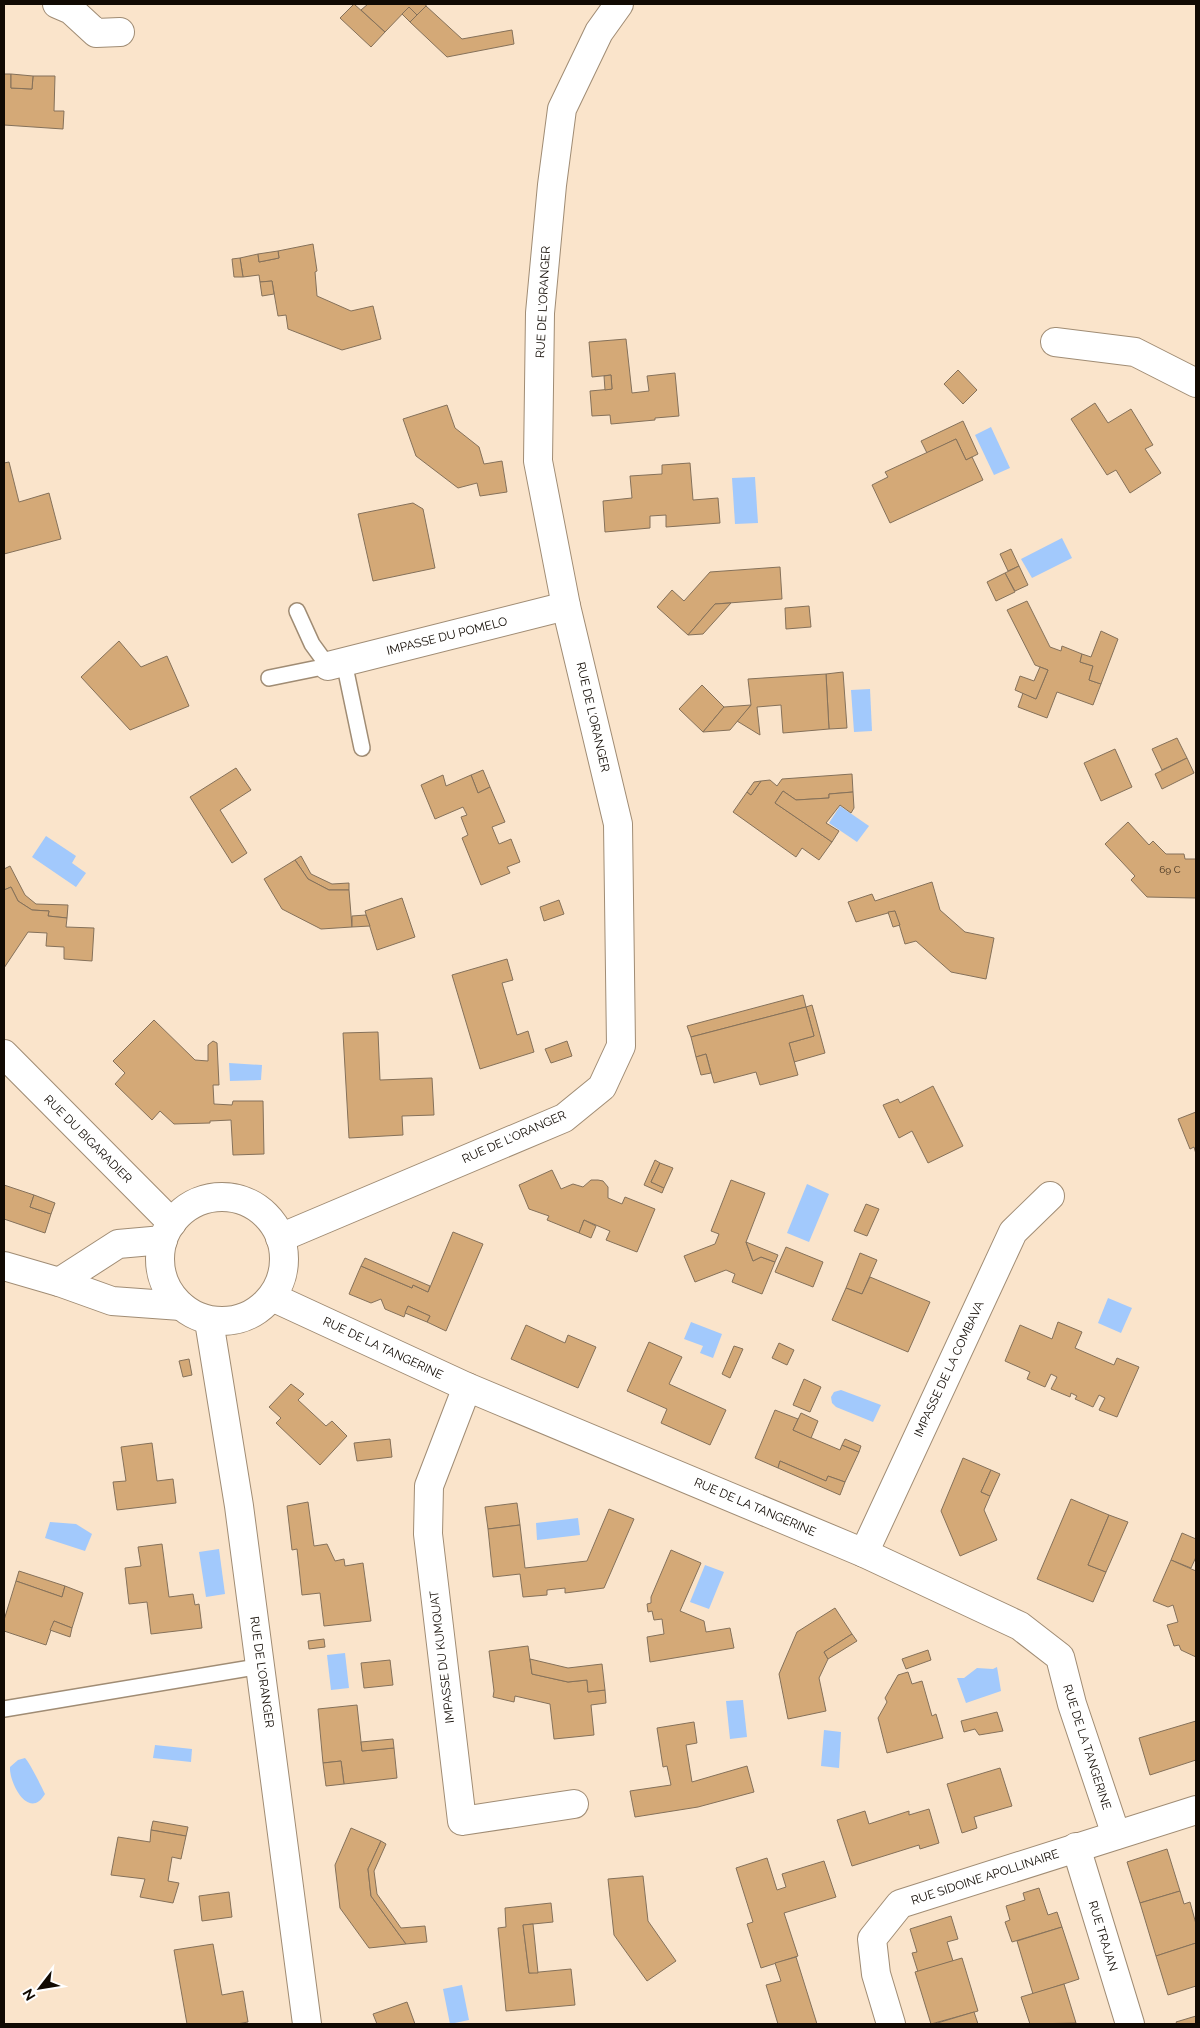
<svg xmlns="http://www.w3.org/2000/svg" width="1200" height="2028" font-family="Raleway,sans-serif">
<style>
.water{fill:#a2c9fc}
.building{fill:#d4a977;stroke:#85715a}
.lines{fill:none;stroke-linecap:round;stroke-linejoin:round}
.service-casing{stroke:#a08c74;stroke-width:18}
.minor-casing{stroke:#a08c74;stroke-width:30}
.service{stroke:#fff;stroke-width:15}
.minor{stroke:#fff;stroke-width:28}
.labels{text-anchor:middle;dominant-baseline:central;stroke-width:4;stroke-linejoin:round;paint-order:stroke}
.number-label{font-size:10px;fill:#423220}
.street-label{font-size:12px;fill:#110a03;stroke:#fff}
</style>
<rect width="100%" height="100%" fill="#fae4cb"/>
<g class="water">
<path d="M991,427l19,41 -16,7 -19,-40z"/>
<path d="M755,477l3,46 -23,1 -3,-46z"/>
<path d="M1062,538l10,20 -40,20 -11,-19z"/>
<path d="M870,689l2,42 -18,1 -3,-42z"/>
<path d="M840,806l29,20 -12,16 -28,-19z"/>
<path d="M46,836l30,20 -4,7 14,10 -10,14 -44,-30z"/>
<path d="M229,1063l33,2 -1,15 -31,1z"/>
<path d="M807,1184l22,10 -20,48 -22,-9z"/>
<path d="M1108,1298l24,10 -11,25 -23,-10z"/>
<path d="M691,1322l31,12 -9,24 -13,-5 3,-7 -19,-7z"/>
<path d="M841,1390l40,15 -8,17 -37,-15 -4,-4 -1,-6 3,-5z"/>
<path d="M578,1518l2,17 -43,5 -1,-17z"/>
<path d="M50,1522l26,2 16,10 -7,17 -40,-13z"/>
<path d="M219,1549l6,45 -19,3 -7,-45z"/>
<path d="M705,1565l19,7 -15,37 -19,-7z"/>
<path d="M345,1653l4,35 -18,2 -4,-35z"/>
<path d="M997,1667l4,24 -35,12 -9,-25h7l13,-10 16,1z"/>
<path d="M743,1700l4,37 -17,2 -4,-38z"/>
<path d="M824,1730l17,2 -2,36 -18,-2z"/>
<path d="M155,1745l37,4 -1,13 -38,-4z"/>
<path d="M25,1758c5,5 16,28 20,36 -16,27 -36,-11 -35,-27l8,-7z"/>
<path d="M462,1985l7,35 -19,4 -7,-35z"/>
</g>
<g class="building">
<path d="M354,4l31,28 -14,15 -31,-29z"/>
<path d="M368,4h58v2l-9,9 -8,-8 -24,25 -24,-22z"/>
<path d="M426,6l36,33 50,-9 2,14 -67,13 -37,-35z"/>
<path d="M409,7l8,8 -7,7 -8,-8z"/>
<path d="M4,74h7v14l21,1 1,-13h22l-1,35h10l-1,18 -59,-4z"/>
<path d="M11,74l22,2 -1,13 -21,-1z"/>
<path d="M313,244l4,27 -2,1 2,24 34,15 22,-5 8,33 -39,11 -54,-21 -2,-14 -8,1 -6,-35 -12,1 -1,-7 -16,2 -3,-19 18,-4 1,8 20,-4 -1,-7z"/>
<path d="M278,251l1,7 -20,4 -1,-8z"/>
<path d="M240,258l3,19h-9l-2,-18z"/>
<path d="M272,281l2,13 -12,2 -2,-14z"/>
<path d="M626,339l6,54 17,-2 -2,-15 28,-3 4,43 -24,2v2l-44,4 -1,-9 -18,1 -2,-25 22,-2 -1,-14 -19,2 -3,-35z"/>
<path d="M958,370l19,20 -14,14 -19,-20z"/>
<path d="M611,375l1,14 -7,1 -1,-14z"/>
<path d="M1095,403l13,20 23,-14 22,36 -8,4 16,24 -31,20 -14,-23 -9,5 -36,-56z"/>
<path d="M447,405l8,23 24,19 5,17 18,-3 5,31 -27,4 -3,-13 -19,5 -42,-32 -13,-37z"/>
<path d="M963,421l15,33 -12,6 -10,-21 -29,14 -6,-12z"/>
<path d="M956,439l10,21 6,-3 11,23 -93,43 -18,-38 16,-8 -3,-5z"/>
<path d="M9,462l10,40 30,-9 12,46 -57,15v-91z"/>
<path d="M690,463l3,37 25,-2 2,25 -54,4v-12l-16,1v12l-45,4 -2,-31 29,-3 -2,-22 32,-2v-9z"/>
<path d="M413,503l10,6 12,59 -62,13 -15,-67z"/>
<path d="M1011,549l8,17 -11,5 -8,-17z"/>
<path d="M1019,566l9,19 -13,6 -10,-18z"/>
<path d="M780,567l2,32 -67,5 -27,31 -31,-28 15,-17 12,11 26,-29z"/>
<path d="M1005,573l10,19 -19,9 -9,-19z"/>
<path d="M1027,601l23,46 11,4 1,-5 20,8 -2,8 13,4 -4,14 12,4 -8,21 -36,-13 -10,26 -29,-11 5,-14 13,6 12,-29 -13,-5 -28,-55z"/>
<path d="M731,603l-28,31 -15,1 27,-31z"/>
<path d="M809,606l2,21 -25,2 -1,-21z"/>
<path d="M1101,631l17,8 -17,45 -12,-4 4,-14 -13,-4 2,-8 9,3z"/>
<path d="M119,641l22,26 26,-11 22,50 -59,24 -49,-53z"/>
<path d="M1040,667l8,3 -12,29 -21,-9 5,-14 14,5z"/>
<path d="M843,672l4,56 -18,1 -3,-55z"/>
<path d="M826,674l3,55 -46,4 -2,-28 -24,2 3,28 -23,-14 14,-16 -3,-26z"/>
<path d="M702,685l22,22 -21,25 -24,-23z"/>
<path d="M751,705l-21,25 -27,2 21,-25z"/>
<path d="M1177,738l10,20 -25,12 -10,-21z"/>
<path d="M1115,749l17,38 -31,14 -17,-38z"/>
<path d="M1187,758l7,15 -32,16 -7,-15z"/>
<path d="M236,768l15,22 -31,20 27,43 -15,10 -42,-66z"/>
<path d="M483,770l7,17 -12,6 -7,-18z"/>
<path d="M852,774l1,18 -24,2v4l-33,2 -13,-9 -8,12 57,39 -13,18 -17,-12 -6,9 -63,-45 14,-20 4,3 10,-14 9,-1 7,6 5,-7z"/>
<path d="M443,775l3,11 25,-11 7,18 12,-6 15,35 -13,5 7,17 12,-5 9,23 -13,5 3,6 -29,12 -19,-47 6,-3 -7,-18 6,-2 -4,-8 -28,12 -14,-34z"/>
<path d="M761,781l-10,14 -4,-3 7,-10z"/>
<path d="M783,791l13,9 33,-2v-4l24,-2 1,16 -3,5 -11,-8 -14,18 13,8 -7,11 -57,-39z"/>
<path d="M1128,822l21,23 4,-4 13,13h18l1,5h11v39l-49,-1 -16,-17 4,-4 -30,-32z"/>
<path d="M301,856l10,18 21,10 17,-1v7h-20l-21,-11 -13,-19z"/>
<path d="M295,860l13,19 21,11h20l3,37 -31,2 -39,-20 -18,-30z"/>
<path d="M10,866l15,29 11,9 32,1 -1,13 -19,-2 1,-5 -17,-1 -14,-9 -7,-14 -7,3v-21z"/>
<path d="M932,882l8,28 25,22 29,6 -8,41 -35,-7 -35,-31 -11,3 -10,-33 -39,11 -8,-20 24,-8 3,7z"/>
<path d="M11,887l7,14 14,9 17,1 -1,5 19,2 -1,9 28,1 -2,33 -28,-2v-12l-18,-1 1,-13 -19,-1 -24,36v-78z"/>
<path d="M402,898l13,39 -38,13 -12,-39z"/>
<path d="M559,900l5,14 -20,7 -4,-14z"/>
<path d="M895,911l5,14 -7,2 -5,-15z"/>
<path d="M366,915l4,11 -18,1v-11z"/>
<path d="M507,959l6,21 -11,3 15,52 11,-4 6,21 -54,17 -28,-94z"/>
<path d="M803,995l3,12 -115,30 -4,-11z"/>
<path d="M812,1005l13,48 -31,9 -5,-19 25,-7 -8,-29z"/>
<path d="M806,1007l8,29 -25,7 9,32 -38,10 -4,-13 -42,11 -8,-29 -10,3 -5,-20z"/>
<path d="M154,1020l41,40 13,1v-16l5,-4 4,2 2,42h-6l1,19 18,1 1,-4h30l1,53 -31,1 -2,-35 -21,1v2l-36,1 -14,-13 -8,9 -37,-36 10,-11 -12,-12z"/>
<path d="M378,1032l2,48 52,-2 2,37 -32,1 1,19 -54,3 -6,-105z"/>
<path d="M567,1041l5,15 -21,7 -6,-14z"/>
<path d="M706,1054l5,19 -10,2 -5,-18z"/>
<path d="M933,1086l30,60 -35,17 -16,-32 -13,7 -16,-33 15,-6 2,4z"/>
<path d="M1196,1112v42l-2,-7 -4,2 -12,-30z"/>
<path d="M655,1160l5,3 -9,19 13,6 -2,5 -18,-8z"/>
<path d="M660,1163l13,5 -9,20 -13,-6z"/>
<path d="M552,1170l9,19 12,-5 10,3 8,-7h7l5,1 5,6v11l14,6 3,-7 30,12 -18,43 -31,-12 4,-9 -26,-11 -5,13 -32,-13 2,-4 -20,-7 -10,-24z"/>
<path d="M731,1180l34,13 -19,49 7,19 8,-4 14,5 -13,32 -30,-12 3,-8 -9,-4 -31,12 -11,-26 31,-12 4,-10 -8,-3z"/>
<path d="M4,1185l30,10 -4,12 21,7 -6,19 -41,-14z"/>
<path d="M34,1195l21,8 -4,11 -21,-7z"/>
<path d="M866,1204l13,5 -12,27 -13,-5z"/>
<path d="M584,1220l12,6 -5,12 -12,-5z"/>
<path d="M453,1232l30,12 -37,87 -19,-9 3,-6 -22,-10 -4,11 -19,-8 -4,-10 -10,4 -22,-9 12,-28 51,22 1,-3 15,7z"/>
<path d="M746,1242l32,13 -3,7 -14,-5 -8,4z"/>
<path d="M786,1247l37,15 -10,25 -38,-15z"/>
<path d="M860,1253l17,7 -15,34 -16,-6z"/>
<path d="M365,1258l65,28 -2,6 -15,-7 -1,3 -51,-22z"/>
<path d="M870,1277l60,25 -22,50 -76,-32 14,-32 16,6z"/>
<path d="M408,1306l22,10 -3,6 -22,-9z"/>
<path d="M1058,1322l24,10 -7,16 39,17 3,-7 22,9 -22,50 -18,-7 6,-12 -6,-3 -6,12 -18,-8 2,-3 -6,-3 -1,4 -19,-8 6,-12 -6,-3 -6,13 -18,-8 3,-7 -25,-11 15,-36 32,14z"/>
<path d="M526,1325l39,18 3,-8 28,12 -18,41 -67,-29z"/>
<path d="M649,1342l33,15 -13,27 57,26 -16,35 -49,-22 6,-14 -40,-18z"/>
<path d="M779,1343l15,7 -7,15 -15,-7z"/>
<path d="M734,1346l9,3 -13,29 -8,-4z"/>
<path d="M189,1359l3,16 -9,2 -4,-16z"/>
<path d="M804,1379l17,8 -11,25 -17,-7z"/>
<path d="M291,1384l13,10 -6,6 28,26 6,-5 15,15 -27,29 -44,-42 5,-5 -12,-11z"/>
<path d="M775,1410l23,9 -5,11 47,20 2,-5 17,7 -14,30 -17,-6 -2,5 -46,-20 -2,7 -23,-10z"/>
<path d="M801,1413l17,8 -7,17 -18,-8z"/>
<path d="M390,1439l2,18 -35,4 -3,-18z"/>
<path d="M845,1439l16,7 -2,6 -17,-7z"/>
<path d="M152,1443l5,38 16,-2 3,24 -59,7 -4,-28 13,-1 -5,-34z"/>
<path d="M963,1458l28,12 -10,22 9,4 -6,14 13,30 -37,16 -19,-45z"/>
<path d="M780,1461l46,20 2,-5 17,6 -5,13 -62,-27z"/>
<path d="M991,1470l9,4 -10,22 -9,-4z"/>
<path d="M1071,1499l38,16 -21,50 18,7 -13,30 -56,-23z"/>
<path d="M308,1502l6,44 13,-2 8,17 9,-2 1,7 18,-3 8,58 -47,5 -4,-33 -18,2 -5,-46 -5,1 -5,-44z"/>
<path d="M517,1503l3,22 -32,4 -3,-22z"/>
<path d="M609,1509l25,10 -30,69 -39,5v-5l-18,2v5l-24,2 -3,-23 -27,3 -5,-48 32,-4 5,43 62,-7z"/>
<path d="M1109,1515l19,7 -22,50 -18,-7z"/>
<path d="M1182,1533l14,6v18l-5,11 -20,-8z"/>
<path d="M162,1544l7,53 24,-3 2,11 4,-1 3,24 -51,6 -4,-32 -18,2 -4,-36 16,-2 -3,-19z"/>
<path d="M671,1550l30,13 -21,48 24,10 2,11 24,-4 4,20 -84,14 -3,-25 17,-3 -2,-15 -8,1 -2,-9 -4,1 -1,-8 4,-1v-6z"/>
<path d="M1171,1560l25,11v86l-15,-7 -2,-5 -5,1 -7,-21 11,-3 -5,-17 -5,2 -15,-6z"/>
<path d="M19,1571l46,15 -3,11 -46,-16z"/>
<path d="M16,1581l46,16 3,-11 18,7 -11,35 -18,-7 -8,24 -42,-14v-11z"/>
<path d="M835,1608l17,26 -28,18 4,7 -9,19 7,33 -38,8 -9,-45 18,-42z"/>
<path d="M54,1621l18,7 -2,9 -20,-7z"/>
<path d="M852,1634l5,7 -29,18 -4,-7z"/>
<path d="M324,1639l1,8 -16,2 -1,-8z"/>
<path d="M528,1646l4,28 36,8 19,-2 1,12 17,-2 1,13 -15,2 3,30 -40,4 -4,-35 -35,-8 -1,6 -21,-5 1,-6 -5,-40z"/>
<path d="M928,1650l3,10 -25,9 -4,-10z"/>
<path d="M530,1659l38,9 34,-4 3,26 -17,2 -1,-12 -19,2 -36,-8z"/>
<path d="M390,1660l3,25 -29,3 -3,-25z"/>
<path d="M908,1672l4,12 10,-3 10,35 4,-2 7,24 -56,15 -9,-35 9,-16 -2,-4 13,-23z"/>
<path d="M357,1705l5,46 32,-3 3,30 -53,6 -3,-23 -18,2 -5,-54z"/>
<path d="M997,1712l6,19 -24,4 -4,-6 -11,3 -3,-11z"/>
<path d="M1196,1721v39l-46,15 -11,-37z"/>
<path d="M694,1722l3,21 -11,2 6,37 55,-16 7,26 -56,15 -63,10 -5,-26 41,-6 -4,-19 -4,1 -6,-39z"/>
<path d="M393,1739l1,9 -32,3 -1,-9z"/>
<path d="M341,1761l3,23 -18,2 -3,-23z"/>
<path d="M1000,1768l12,38 -38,11 3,11 -15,5 -15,-49z"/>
<path d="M929,1809l10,34 -19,6 -1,-4 -67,21 -15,-46 28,-9 4,13 40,-13v4z"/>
<path d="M153,1821l35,6 -2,9 -35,-6z"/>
<path d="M351,1828l30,13 -13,28 3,27 35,48 -37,4 -29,-40 -5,-43z"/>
<path d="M151,1830l35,6 -5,23 -9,-2 -4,24 11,2 -6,20 -33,-6 5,-18 -34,-4 7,-38 32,5z"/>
<path d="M381,1841l5,3 -12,27 3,23 24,34 24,-2 2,16 -21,2 -35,-48 -3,-27z"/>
<path d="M1167,1849l13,42 -40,12 -13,-41z"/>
<path d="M767,1858l10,32 9,-3 -4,-13 42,-13 12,36 -52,16 14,43 -37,12 -14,-44 6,-2 -17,-54z"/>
<path d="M643,1876l5,45 28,40 -29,20 -33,-46 -6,-56z"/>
<path d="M1039,1888l9,27 9,-3 5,15 -50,15 -7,-20 5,-2 -4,-14 19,-6 -2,-7z"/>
<path d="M1180,1891l4,13 6,-2 6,22v19l-40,13 -16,-53z"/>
<path d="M229,1892l3,25 -30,4 -3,-25z"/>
<path d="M551,1903l2,19 -30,3 6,48 42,-4 4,36 -69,6 -8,-83 8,-1 -1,-19z"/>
<path d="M951,1916l7,23 -11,3 6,19 -35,11 -6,-19 5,-1 -7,-23z"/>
<path d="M533,1924l5,49h-9l-6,-48z"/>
<path d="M1062,1927l17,52 -46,15 -16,-53z"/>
<path d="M1196,1943v43l-28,9 -12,-39z"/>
<path d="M213,1944l9,51 21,-4 5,31 -11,2h-50l-13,-74z"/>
<path d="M796,1957l21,67h-39l-12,-39 15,-4 -6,-18z"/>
<path d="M962,1958l16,53 -47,13 -16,-52z"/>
<path d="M1064,1984l12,39 -46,1 -9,-27z"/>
<path d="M407,2002l8,22h-38l-4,-10z"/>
<path d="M974,2012l4,12h-44z"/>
<path d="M1196,2016v8h-19l-1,-2z"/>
</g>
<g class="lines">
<g class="service-casing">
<g id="service">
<path d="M344,662l18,86"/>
<path d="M269,678l59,-12 -16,-22 -15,-33"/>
<path d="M4,1709l258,-43"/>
</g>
</g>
<g class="minor-casing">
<g id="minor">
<path d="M57,4l14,6 25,23 24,-1"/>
<path d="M1055,342l80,10 61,31"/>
<path d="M328,666l238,-60"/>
<path d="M4,1054l168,169"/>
<circle cx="222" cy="1259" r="62"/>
<path d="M280,1238l284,-120 38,-31 19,-41 -3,-222 -52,-218 -28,-145 2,-148 12,-128 10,-76 37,-77 20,-28"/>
<path d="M4,1266l55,16 53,19 69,5"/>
<path d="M59,1282l59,-38 45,-4"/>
<path d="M272,1297l195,90 397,166 156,73 40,31 12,47 44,131"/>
<path d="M209,1321l30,185 68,518"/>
<path d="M467,1387l-38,99 -1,48 34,287 112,-17"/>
<path d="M864,1553l149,-321 37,-36"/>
<path d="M1076,1847l54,177"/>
<path d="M891,2024l-15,-50 -4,-35 28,-35 296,-94"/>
</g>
</g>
<use href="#service" class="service"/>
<use href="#minor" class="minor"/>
</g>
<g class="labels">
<g class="number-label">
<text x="1170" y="869">69 C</text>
</g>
<g class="street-label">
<text transform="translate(543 302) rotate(-87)">RUE DE L'ORANGER</text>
<text transform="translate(447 636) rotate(-14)">IMPASSE DU POMELO</text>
<text transform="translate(593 717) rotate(77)">RUE DE L'ORANGER</text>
<text transform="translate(514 1137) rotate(-24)">RUE DE L'ORANGER</text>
<text transform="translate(88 1139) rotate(45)">RUE DU BIGARADIER</text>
<text transform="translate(383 1348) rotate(25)">RUE DE LA TANGERINE</text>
<text transform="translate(949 1369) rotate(-65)">IMPASSE DE LA COMBAVA</text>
<text transform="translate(755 1507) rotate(23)">RUE DE LA TANGERINE</text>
<text transform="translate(442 1657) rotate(-97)">IMPASSE DU KUMQUAT</text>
<text transform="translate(262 1672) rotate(82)">RUE DE L'ORANGER</text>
<text transform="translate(1087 1747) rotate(72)">RUE DE LA TANGERINE</text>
<text transform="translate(985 1877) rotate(-18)">RUE SIDOINE APOLLINAIRE</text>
<text transform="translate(1103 1936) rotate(73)">RUE TRAJAN</text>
</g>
</g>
<rect width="1200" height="2028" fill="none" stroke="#110a03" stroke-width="10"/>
<g transform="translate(40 1988) rotate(239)" stroke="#ffffff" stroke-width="4" paint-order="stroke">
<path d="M0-4L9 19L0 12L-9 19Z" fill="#110a03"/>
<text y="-8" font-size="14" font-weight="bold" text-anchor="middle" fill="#110a03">N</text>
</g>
</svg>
